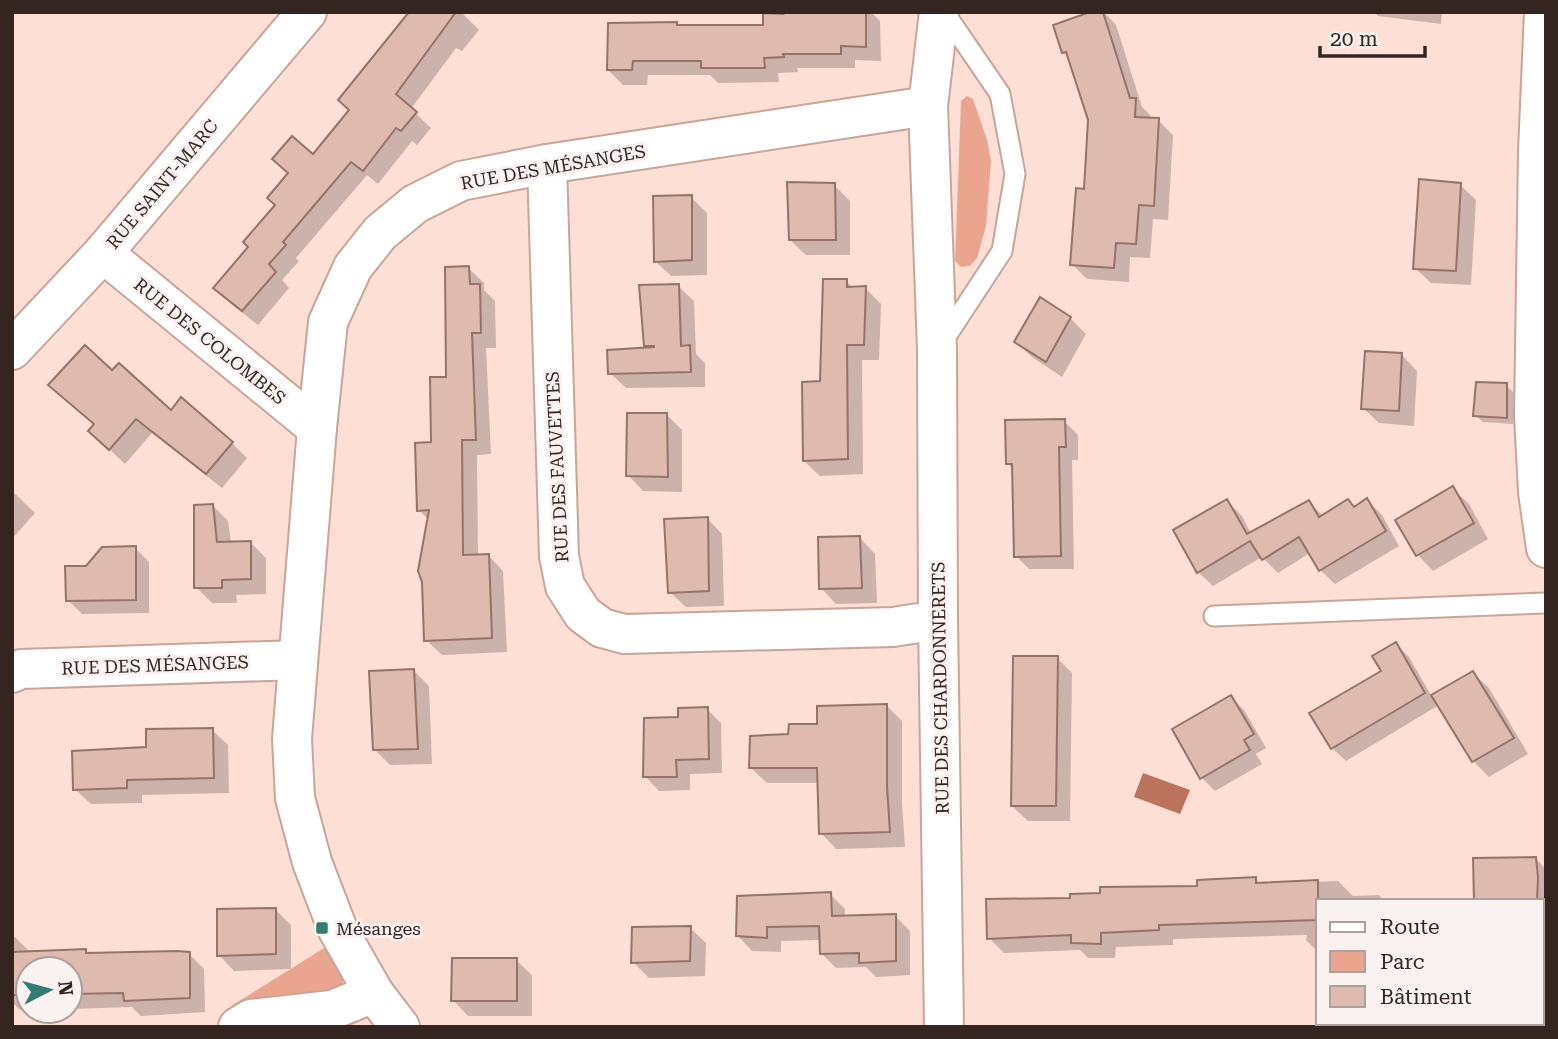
<svg xmlns="http://www.w3.org/2000/svg" width="1558" height="1039" font-family="'Roboto Serif',serif">
<style>
.green{fill:#eba58f}
.water{fill:#bb735d}
.shadow{fill:#0003}
.building{fill:#dfbaaf;stroke:#957368;stroke-width:2}
.lines{fill:none;stroke-linecap:round;stroke-linejoin:round}
.service-casing{stroke:#c9a499;stroke-width:23}
.minor-casing{stroke:#c9a499;stroke-width:42}
.service{stroke:#fff;stroke-width:19}
.minor{stroke:#fff;stroke-width:38}
.poi-dot{fill:#347b75;stroke:#faf2f0;stroke-width:2.5}
.labels{text-anchor:middle;dominant-baseline:central;stroke-width:6;stroke-linejoin:round;paint-order:stroke}
.street-label{font-size:18px;fill:#342521;stroke:#faf2f0}
.poi-label{font-size:18px;fill:#342521;stroke:#faf2f0;text-anchor:start}
</style>
<rect width="100%" height="100%" fill="#fedfd5"/>
<g class="green">
<path d="M967,96l6,3 14,41 4,21 -5,65 -9,32 -7,8 -9,1 -6,-6 6,-160z"/>
<path d="M329,945l15,35 -3,6 -6,6 -99,18 -5,-4z"/>
</g>
<path class="water" d="M1143,773l47,17 -10,24 -46,-17z"/>
<g class="shadow">
<path d="M411,12h50l18,18 -17,21 -6,-3 -45,61 20,19 -14,17 -5,-4 -34,43 -11,-9 -71,83 3,3 -17,19 7,8 -31,37 -28,-22 -15,-15 35,-41 27,-41 13,-31 -16,-16 39,-2 38,-46z"/>
<path d="M784,12h87l9,9 1,40 -26,-1v8h-58l1,4 -20,1 1,9 -61,1 -8,-8h-62l-1,10h-24l-15,-15 71,-43 85,-1 20,-11z"/>
<path d="M1094,12h10l12,13 26,82 8,8v4l8,1 15,15 -5,85 -15,-1 -3,39 -20,-1 -1,25 -42,-3 -15,-15 14,-73 3,-72 -19,-60 -7,-7z"/>
<path d="M1374,12h68l-1,12 -63,-8z"/>
<path d="M834,185l16,16v54h-44l-16,-15z"/>
<path d="M1460,185l16,15 -5,85 -40,-2 -16,-15z"/>
<path d="M691,197l16,16v62l-36,1 -16,-15z"/>
<path d="M468,268l16,15v7l11,11 1,47h-10l5,106 -14,1 1,101 10,-1 15,16 4,81 -65,3 -16,-15 3,-120 -10,-10 29,-131z"/>
<path d="M846,281l8,8 11,-1 16,16 -2,56h-17l1,114 -43,2 -16,-15z"/>
<path d="M678,286l16,15 2,53 9,9v24l-79,1 -16,-15 40,-24 -4,-4z"/>
<path d="M1070,318l16,16 -24,43 -30,-20 -16,-15z"/>
<path d="M1402,355l15,16 -3,55 -35,-3 -16,-15z"/>
<path d="M113,372l58,41 61,30 15,15 -25,30 -70,-55 -27,31 -19,-18 -11,-20 -45,-41z"/>
<path d="M1506,385l8,8 -1,31 -30,-2 -8,-7z"/>
<path d="M667,415l15,15v62l-39,-1 -15,-16z"/>
<path d="M1064,421l14,14v25h-6l2,109h-45l-13,-13 -2,-86 -6,-6z"/>
<path d="M1453,489l16,15 19,35 -55,32 -15,-16z"/>
<path d="M12,491l23,22 -23,26z"/>
<path d="M1367,500l15,15 17,31 -64,38 -15,-14 -10,-17 -32,20 -16,-16 -49,29 -15,-14 29,-71 15,15 9,18 58,-32 14,14 25,-15 7,7z"/>
<path d="M213,506l15,15 3,22h20l15,15v36l-30,1 1,8h-25l-16,-16z"/>
<path d="M707,518l15,16 2,72 -38,1 -16,-15z"/>
<path d="M860,538l15,16 2,49 -41,1 -15,-16z"/>
<path d="M135,548l14,14v51l-67,1 -14,-14z"/>
<path d="M1396,644l13,13 23,40 41,-24 16,15 39,66 -39,23 -16,-16 -34,-56 -93,56 -14,-13 51,-76z"/>
<path d="M1057,658l15,15 -2,148h-42l-16,-15z"/>
<path d="M414,671l15,15 3,78 -42,1 -16,-16z"/>
<path d="M1231,697l13,13 22,38 -10,6 6,10 -47,27 -13,-13 -28,-48z"/>
<path d="M886,705l16,16v83l3,43 -69,2 -15,-16 -2,-50h-52l-16,-15 67,-42z"/>
<path d="M707,709l14,14 1,50 -32,1v16l-31,1 -14,-15 34,-57z"/>
<path d="M212,730l16,15 1,48 -87,2v8l-51,1 -16,-15 73,-40z"/>
<path d="M1536,859l10,10v51h-4v-19h-66z"/>
<path d="M1255,879l6,5 77,-3 15,15 26,-1 5,6h-66v51l-12,-12 1,-5 -134,4v6l-57,2 -1,11h-27l-8,-8 -76,3 -15,-15 83,-39 127,-12z"/>
<path d="M830,894l15,15v9l50,-2 15,15v44l-34,2 -10,-10 -30,1 -14,-14 -1,-14 -40,1v11l-29,-1 -14,-15z"/>
<path d="M275,909l16,16v44l-57,2 -15,-16z"/>
<path d="M690,928l16,15 -1,33 -56,2 -16,-16z"/>
<path d="M12,937h3l16,16 54,-3 4,5 100,-1 15,15 1,43 -64,4 -9,-9 -62,2v-40h-42v41h-8l-8,-8z"/>
<path d="M516,960l16,15v41h-64l-15,-16z"/>
</g>
<g class="building">
<path d="M409,12h47l-60,82 21,18 -16,19 -5,-3 -33,43 -12,-9 -68,80 3,3 -17,19 7,8 -34,39 -29,-23 35,-41 -5,-5 32,-37 -8,-7 21,-25 -16,-14 20,-23 21,18 36,-44 -11,-10z"/>
<path d="M782,12h84v35l-25,-1v8h-58l1,3 -20,1 1,10h-64v-7h-68l-1,9h-25l1,-47 69,-1v3h86v-12l20,1z"/>
<path d="M1090,12h13l27,86h6l-1,19 24,1 -5,88 -15,-1 -3,39 -20,-1 -2,25 -44,-3 6,-77 8,1 4,-69 -22,-68 -4,1 -9,-28z"/>
<path d="M1419,179l42,4 -5,88 -43,-2z"/>
<path d="M787,182l48,1 1,57h-47z"/>
<path d="M692,195v65l-38,2 -1,-66z"/>
<path d="M469,266l1,18h10l1,49h-9l4,107h-14l1,115 26,-1 3,84 -68,3 -2,-59 -4,-11 11,-61 -12,1 -2,-68 16,-1 -1,-65h16l-1,-110z"/>
<path d="M823,279h24v8l19,-1 -2,59h-17l1,114 -45,2 -1,-79 18,-1z"/>
<path d="M679,284l2,62 9,-1 1,27 -83,2 -1,-24 47,-3v-1h-10l-5,-61z"/>
<path d="M1040,297l31,20 -25,45 -32,-20z"/>
<path d="M85,345l27,25 7,-7 52,47 10,-13 52,45 -27,32 -70,-55 -27,31 -21,-19 6,-7 -46,-39z"/>
<path d="M1365,351l37,2 -3,58 -38,-2z"/>
<path d="M1476,382l31,1v35l-34,-2z"/>
<path d="M627,413h40l1,64 -42,-1z"/>
<path d="M1065,419l1,28h-7l2,109 -47,1 -2,-93h-6l-1,-44z"/>
<path d="M1453,486l21,37 -58,33 -21,-36z"/>
<path d="M1367,498l19,33 -67,40 -20,-34 -37,23 -12,-19 -53,32 -24,-43 54,-31 20,35 62,-34 10,17 29,-18 6,8z"/>
<path d="M213,504l4,38 34,-1v38l-29,1v8h-28v-83z"/>
<path d="M708,517l1,74 -41,2 -4,-74z"/>
<path d="M860,536l2,52 -43,1 -1,-52z"/>
<path d="M136,546v54l-70,1 -1,-35h21l16,-19z"/>
<path d="M1396,642l29,51 -94,56 -22,-36 72,-42 -9,-15z"/>
<path d="M1013,656h45l-2,150h-45z"/>
<path d="M414,669l4,80 -45,1 -4,-79z"/>
<path d="M1473,671l41,67 -42,24 -41,-67z"/>
<path d="M1231,695l23,39 -10,6 6,10 -50,29 -28,-50z"/>
<path d="M887,704v83l3,45 -71,2 -2,-66h-68l1,-32 38,-2 1,-10h28v-18z"/>
<path d="M708,707l1,52 -33,1 1,17h-34l1,-59 34,-1v-9z"/>
<path d="M213,728l1,50 -87,2v8l-54,2 -1,-39 74,-4v-18z"/>
<path d="M1536,857l2,21 -1,23h-63l-1,-43z"/>
<path d="M1256,877v6l62,-3v40l-159,5v5l-58,3v11l-30,-1v-8l-84,4 -1,-40 84,-1v-4l30,-1v-6l97,-1v-6z"/>
<path d="M831,892l1,24 64,-2v47l-37,2v-10l-39,1 -1,-28 -52,1v11l-31,-2 1,-40z"/>
<path d="M276,908v46l-59,2v-47z"/>
<path d="M691,926l-1,35 -59,2 1,-36z"/>
<path d="M86,949v4l91,-2 13,1v46l-66,3 -1,-8 -53,1v-25h-42v26h-16v-43z"/>
<path d="M452,958h65v43h-66z"/>
</g>
<g class="lines">
<g class="service-casing">
<g id="service">
<path d="M941,344l61,-93 13,-77 -15,-80 -56,-82"/>
<path d="M1214,616l332,-13"/>
</g>
</g>
<g class="minor-casing">
<g id="minor">
<path d="M939,12l-11,94 9,243 1,271 6,407"/>
<path d="M1544,12l-6,139 -4,265 4,76 8,56"/>
<path d="M547,164l12,392 6,30 18,28 19,14 22,6 269,-7 45,-7"/>
<path d="M103,253l214,175"/>
<path d="M12,350l91,-97 204,-241"/>
<path d="M12,673l9,-4 277,-9"/>
<path d="M238,1027l13,-8 81,-9 42,-17"/>
<path d="M400,1027l-26,-34 -36,-63 -26,-68 -17,-64 -3,-59 25,-311 11,-106 25,-55 27,-34 35,-29 46,-23 86,-17 381,-58"/>
</g>
</g>
<use href="#service" class="service"/>
<use href="#minor" class="minor"/>
</g>
<rect class="poi-dot" x="315" y="921" width="14" height="14" rx="3.5"/>
<g class="labels">
<g class="street-label">
<text transform="translate(553 167) rotate(-10)">RUE DES MÉSANGES</text>
<text transform="translate(162 184) rotate(-50)">RUE SAINT-MARC</text>
<text transform="translate(210 341) rotate(39)">RUE DES COLOMBES</text>
<text transform="translate(557 467) rotate(-93)">RUE DES FAUVETTES</text>
<text transform="translate(155 665) rotate(-2)">RUE DES MÉSANGES</text>
<text transform="translate(940 688) rotate(-91)">RUE DES CHARDONNERETS</text>
</g>
<g class="poi-label">
<text x="336" y="928">Mésanges</text>
</g>
</g>
<rect width="1558" height="1039" fill="none" stroke="#342521" stroke-width="28"/>
<rect x="1316" y="899" width="228" height="126" fill="#faf2f0" stroke="#aba09d" stroke-width="2"/>
<rect x="1330" y="922" width="35" height="10" fill="#ffffff" stroke="#aba09d" stroke-width="2"/>
<text x="1380" y="934" font-size="21" fill="#342521">Route</text>
<rect x="1330" y="951" width="35" height="21" fill="#eba58f" stroke="#aba09d" stroke-width="2"/>
<text x="1380" y="969" font-size="21" fill="#342521">Parc</text>
<rect x="1330" y="986" width="35" height="21" fill="#dfbaaf" stroke="#aba09d" stroke-width="2"/>
<text x="1380" y="1004" font-size="21" fill="#342521">Bâtiment</text>
<g transform="translate(49 990) rotate(84)"><circle r="33" fill="#faf2f0" stroke="#aba09d" stroke-width="2"/>
<path d="M0-5L12 26L0 18L-12 26Z" fill="#347b75"/>
<text y="-10" font-size="19" font-weight="bold" text-anchor="middle" fill="#342521">N</text>
</g>
<path d="M1320 46v10h105v-10" fill="none" stroke="#342521" stroke-width="3.5"/>
<text x="1330" y="46" font-size="21" fill="#342521" stroke="#faf2f0" stroke-width="5" paint-order="stroke">20 m</text>
</svg>
